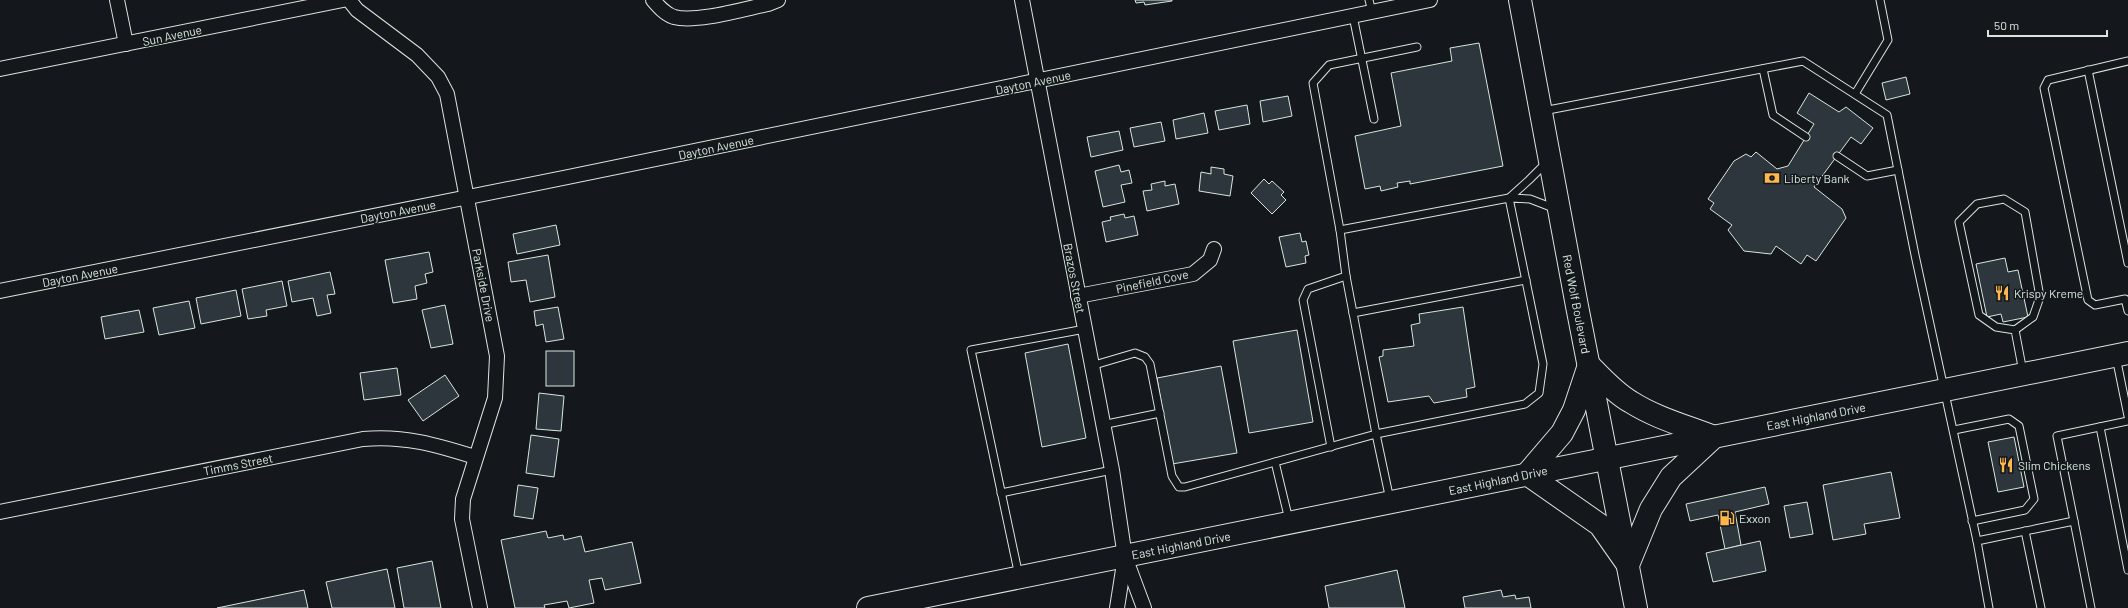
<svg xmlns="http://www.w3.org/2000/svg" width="2128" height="608" font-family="Barlow,sans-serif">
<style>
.building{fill:#2c363c;stroke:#d8e6dc}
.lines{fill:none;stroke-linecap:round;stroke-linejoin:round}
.lane-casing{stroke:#d8e6dc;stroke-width:9}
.street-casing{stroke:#d8e6dc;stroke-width:16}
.primary-casing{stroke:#d8e6dc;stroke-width:24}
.highway-casing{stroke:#d8e6dc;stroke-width:24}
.lane{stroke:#14181c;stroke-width:7}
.street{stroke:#14181c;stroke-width:14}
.primary{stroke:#14181c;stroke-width:22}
.highway{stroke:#14181c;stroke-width:22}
.labels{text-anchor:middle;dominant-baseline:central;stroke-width:3;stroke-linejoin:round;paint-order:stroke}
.street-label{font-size:12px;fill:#d8e6dc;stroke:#14181c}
.poi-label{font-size:12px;fill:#d8e6dc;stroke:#14181c;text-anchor:start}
</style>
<rect width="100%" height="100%" fill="#14181c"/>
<g class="building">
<path d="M1135,0h37v1l-27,4 -1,-3 -8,1z"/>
<path d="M1479,43l24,123 -93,18v-3l-13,2 1,4 -17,4 -1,-5 -15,3 -10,-53 46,-10 -10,-53 61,-12 -2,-13z"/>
<path d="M1906,77l4,17 -24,6 -4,-17z"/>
<path d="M1809,93l30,19 7,-5 27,21 -12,16 -10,-7 -37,50 28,22 4,9 -30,43 -9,-6 -6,9 -25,-18 -5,8 -27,-3 -16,-21 4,-5 -22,-16 4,-6 -6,-4 26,-38 12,-7 5,3 5,-5 21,17 11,-3 26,-42 -17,-11z"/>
<path d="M1288,96l4,20 -29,6 -3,-21z"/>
<path d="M1247,105l3,19 -31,6 -4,-19z"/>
<path d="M1204,113l4,20 -32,6 -3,-19z"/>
<path d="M1161,122l4,19 -31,6 -4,-19z"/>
<path d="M1119,131l4,19 -32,7 -4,-20z"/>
<path d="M1119,165l2,7 8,-2 3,13 -11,2 4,17 -22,5 -8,-36z"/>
<path d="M1211,167l13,2v5l9,2 -3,20 -31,-5 2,-19 10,2z"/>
<path d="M1264,179l5,5 3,-3 12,11 -3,3 5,5 -14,14 -21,-21z"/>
<path d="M1165,181v5l10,-2 4,20 -32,7 -4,-20 9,-1 -1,-6z"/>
<path d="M1124,214l1,4 9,-2 4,19 -32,7 -4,-20 9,-2 -1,-3z"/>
<path d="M556,225l4,20 -43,9 -4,-20z"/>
<path d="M1300,233l2,9 4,-1 3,14 -4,1 1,7 -20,4 -7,-30z"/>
<path d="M429,252l4,20 -8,2 2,9 -12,3 2,13 -24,4 -8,-43z"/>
<path d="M548,255l7,42 -25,5 -4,-22 -15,2 -3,-20z"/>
<path d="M2005,258l3,14 10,-2 10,47 -25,5 -2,-8 -14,3 -11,-53z"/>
<path d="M330,272l5,22 -8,1 4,18 -14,3 -4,-18 -21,4 -4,-21z"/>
<path d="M282,281l5,25 -21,4 1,6 -19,3 -6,-30z"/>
<path d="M236,290l5,26 -40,8 -5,-26z"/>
<path d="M189,301l6,27 -36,7 -6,-27z"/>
<path d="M445,305l8,39 -22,4 -9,-38z"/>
<path d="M558,307l6,32 -18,3 -3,-18 -7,2 -2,-15z"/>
<path d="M1463,307l12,80 -9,2 1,8 -33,6 -5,-7 -41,6 -9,-45 4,-1v-6l31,-4 -3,-21 9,-2 -1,-9z"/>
<path d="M139,310l5,22 -39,7 -4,-22z"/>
<path d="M1297,330l16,92 -64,11 -16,-92z"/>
<path d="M1068,344l18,94 -44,9 -17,-94z"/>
<rect x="546" y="351" width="28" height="35"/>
<path d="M1221,366l16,87 -65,11 -15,-86z"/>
<path d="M397,368l4,27 -37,5 -4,-27z"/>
<path d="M445,375l14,21 -36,25 -15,-21z"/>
<path d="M539,393l25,3 -3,35 -25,-2z"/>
<path d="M531,435l28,4 -5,38 -28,-4z"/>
<path d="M2014,437l10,50 -26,5 -10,-50z"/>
<path d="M1891,472l9,46 -36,6 2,10 -33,6 -10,-55z"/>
<path d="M518,485l20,3 -5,31 -19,-3z"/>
<path d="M1765,487l4,17 -34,8 6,33 -16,4 -7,-34 -28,6 -4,-17z"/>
<path d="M1807,502l6,32 -23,4 -6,-32z"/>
<path d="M546,531l2,7 15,-3 1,5 17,-4 4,16 47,-10 9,41 -36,7 -3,-12 -13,2 5,23 -25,5 -2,-7 -23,4 1,3h-30l-14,-68z"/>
<path d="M1760,541l6,30 -53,11 -7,-29z"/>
<path d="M432,561l9,47h-37l-7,-40z"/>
<path d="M387,569l8,39h-63l-6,-26z"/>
<path d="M1397,570l8,38h-76l-4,-22z"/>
<path d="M304,590l4,18h-91z"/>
<path d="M1501,590l2,7 12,-2 1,4 13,-2 2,11h-66l-2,-11z"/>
</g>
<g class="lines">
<g class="lane-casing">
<g id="lane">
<path d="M1369,0l3,12"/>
<path d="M1353,16l21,103"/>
<path d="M2128,61l-80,19 -4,8 44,212 7,5 30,-6 3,12"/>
<path d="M1763,69l10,46 33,22"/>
<path d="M2088,70l40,193"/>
<path d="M1855,94l33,-54 -8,-40"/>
<path d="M1543,111l260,-50 84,54 28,140 62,286"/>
<path d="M1837,156l30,20 31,-6"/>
<path d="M1509,198l34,166 -4,29 -14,11 -149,30 -30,-158 -6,-46 169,-32 21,1 26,10"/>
<path d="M1509,198l20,-18 18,-18"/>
<path d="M1340,230l-27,-147 16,-18 88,-18"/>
<path d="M1353,313l173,-33"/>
<path d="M2015,330l-19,-3 -17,-12 -20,-93 18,-18 27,-5 21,13 15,85 -7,20 -18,13 8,42"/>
<path d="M2116,357l12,59"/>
<path d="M1091,366l44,-13 10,4 5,7 22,112 7,11h6l191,-53 14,66"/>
<path d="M1102,425l58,-12"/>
<path d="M2100,427l28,143"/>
<path d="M1954,430l55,-11 10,7 15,73 -9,11 -53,11"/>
<path d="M1331,447l-28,-147 5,-11 38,-13"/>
<path d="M1275,462l14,58"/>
<path d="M1001,493l111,-23"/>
<path d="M2074,521l17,87"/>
<path d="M2025,531l16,77"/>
<path d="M1019,576l-48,-226 114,-21"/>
<path d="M1989,608l-12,-67 97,-20 -17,-85 71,-15"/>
</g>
</g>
<g class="street-casing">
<g id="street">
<path d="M117,0l9,44"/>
<path d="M349,0l8,10 60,45 21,22 9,17 50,262 -2,42 -32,101 -1,20 18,89"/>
<path d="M653,0c6,7 12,14 21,17 22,6 70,-8 94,-13l10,-4"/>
<path d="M1022,0l90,470 13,87 19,51"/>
<path d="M0,69l343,-69"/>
<path d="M0,291l568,-114 862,-177"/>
<path d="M1078,296l115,-22 17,-14 4,-11"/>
<path d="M0,512l363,-73c40,-4 74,6 112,18"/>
<path d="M1117,608l8,-51"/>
</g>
</g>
<g class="primary-casing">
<path id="primary" d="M868,608l1260,-255"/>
</g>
<g class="highway-casing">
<g id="highway">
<path d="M1520,0l57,306 59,302"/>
<path d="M1589,365c13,13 26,28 42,37 25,16 55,24 83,35l-43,40 -20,32 -23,56 -28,-40 -73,-51 35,-41 12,-23z"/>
</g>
</g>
<use href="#lane" class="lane"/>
<use href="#street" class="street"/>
<use href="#primary" class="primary"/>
<use href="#highway" class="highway"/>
</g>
<defs>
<g id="bank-bare" transform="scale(1.2)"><path d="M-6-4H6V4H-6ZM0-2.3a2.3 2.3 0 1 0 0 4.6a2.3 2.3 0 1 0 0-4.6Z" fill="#ffb74d" stroke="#14181c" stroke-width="2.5" paint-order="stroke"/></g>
<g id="restaurant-bare" transform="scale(1.2)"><path d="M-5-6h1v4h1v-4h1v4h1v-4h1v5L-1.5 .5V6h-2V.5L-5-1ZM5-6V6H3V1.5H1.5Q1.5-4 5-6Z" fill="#ffb74d" stroke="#14181c" stroke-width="2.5" paint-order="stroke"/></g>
<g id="fuel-bare" transform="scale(1.2)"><path d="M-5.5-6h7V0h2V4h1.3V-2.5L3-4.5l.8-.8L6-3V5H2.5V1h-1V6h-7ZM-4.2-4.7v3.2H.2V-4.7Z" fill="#ffb74d" stroke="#14181c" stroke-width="2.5" paint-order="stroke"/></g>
</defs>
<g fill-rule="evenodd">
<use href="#bank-bare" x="1772" y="178"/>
<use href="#restaurant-bare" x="2002" y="293"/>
<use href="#restaurant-bare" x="2006" y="465"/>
<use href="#fuel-bare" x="1727" y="518"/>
</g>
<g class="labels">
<g class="street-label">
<text transform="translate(172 35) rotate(-12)">Sun Avenue</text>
<text transform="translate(1033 82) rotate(-12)">Dayton Avenue</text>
<text transform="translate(716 147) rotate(-12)">Dayton Avenue</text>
<text transform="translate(398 211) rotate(-11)">Dayton Avenue</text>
<text transform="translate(80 275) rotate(-11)">Dayton Avenue</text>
<text transform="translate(1075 278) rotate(79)">Brazos Street</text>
<text transform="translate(1152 281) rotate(-12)">Pinefield Cove</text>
<text transform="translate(484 285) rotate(79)">Parkside Drive</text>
<text transform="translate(1577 304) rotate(79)">Red Wolf Boulevard</text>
<text transform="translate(1816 416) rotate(-11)">East Highland Drive</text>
<text transform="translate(238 464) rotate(-11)">Timms Street</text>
<text transform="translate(1498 480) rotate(-12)">East Highland Drive</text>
<text transform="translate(1181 545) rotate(-11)">East Highland Drive</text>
</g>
<g class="poi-label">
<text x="1784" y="178">Liberty Bank</text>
<text x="2014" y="293">Krispy Kreme</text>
<text x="2018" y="465">Slim Chickens</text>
<text x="1739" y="518">Exxon</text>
</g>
</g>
<path d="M1988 30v6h119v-6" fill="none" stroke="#d8e6dc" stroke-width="2"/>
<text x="1994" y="30" font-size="12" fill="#d8e6dc" stroke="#14181c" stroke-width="3" paint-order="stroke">50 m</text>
</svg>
